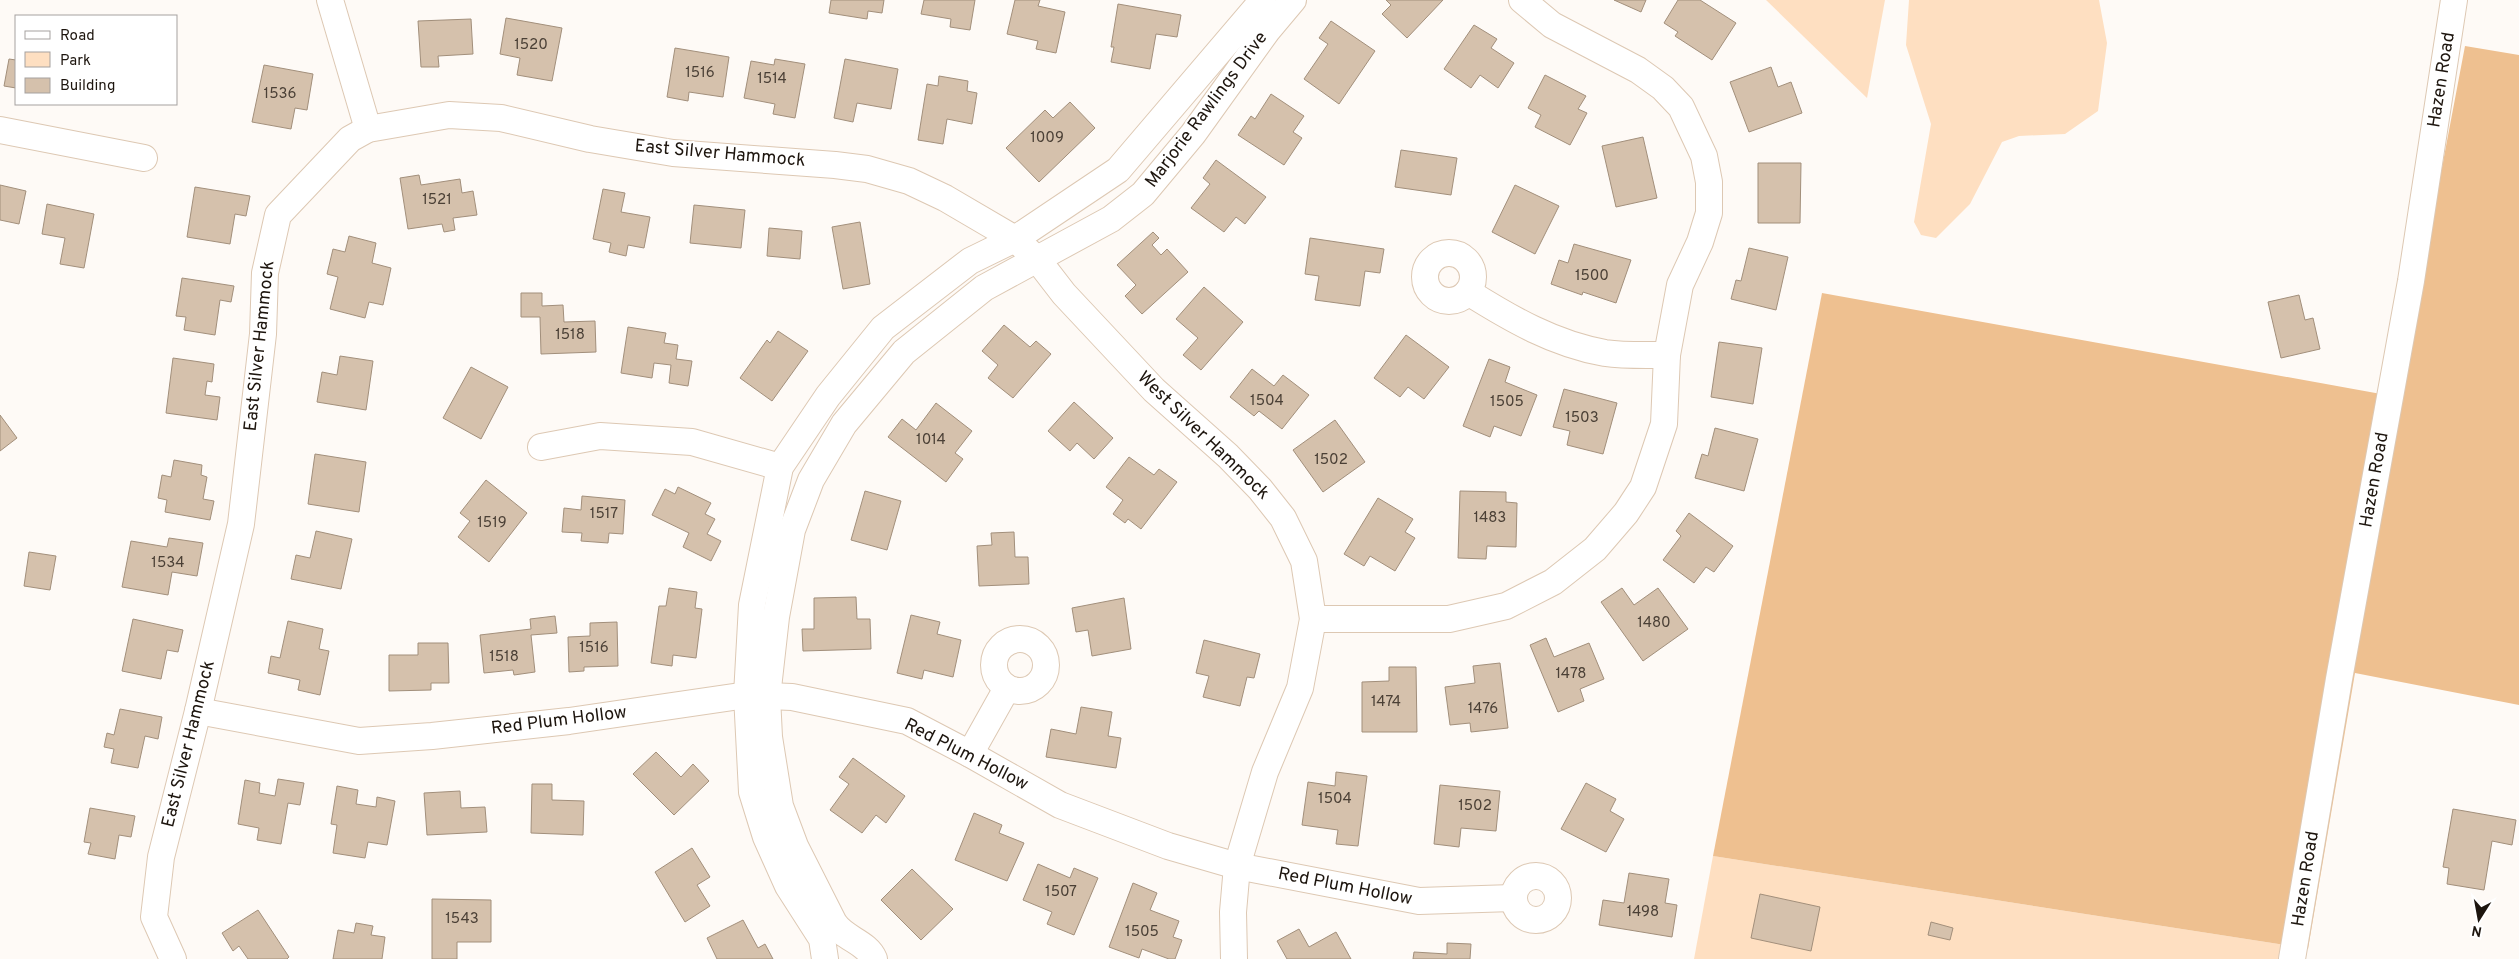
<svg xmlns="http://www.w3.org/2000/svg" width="2519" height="959" font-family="Overpass,sans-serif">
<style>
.green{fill:#fedfc1}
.forest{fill:#eec090}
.building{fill:#d5c1ac;stroke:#a28f7b}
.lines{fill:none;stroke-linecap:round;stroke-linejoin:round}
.minor-casing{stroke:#ddc8b3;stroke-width:28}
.minor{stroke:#fff;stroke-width:26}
.labels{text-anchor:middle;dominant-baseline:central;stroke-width:4;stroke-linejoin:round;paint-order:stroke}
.number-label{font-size:15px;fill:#4b4036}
.street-label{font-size:18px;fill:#1d150e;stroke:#fff}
</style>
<rect width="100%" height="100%" fill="#fefaf6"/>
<g class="green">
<path d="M1766,0h119l-18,98z"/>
<path d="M1909,0h190l8,43 -9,68 -33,23 -46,2 -17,6 -32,62 -34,34 -15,-3 -7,-13 17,-98 -25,-79z"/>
<path d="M1713,856l572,89 -2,14h-589z"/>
</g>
<g class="forest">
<path d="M2465,46l54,9v650l-164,-32 -47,276 -4,-1 121,-691z"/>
<path d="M1822,293l559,101 -96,551 -572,-89z"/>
</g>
<g class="building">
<path d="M831,0h53l-2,13 -14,-2 -1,8 -38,-6z"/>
<path d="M924,0h51l-5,30 -20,-3 1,-8 -30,-5z"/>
<path d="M1015,0h25l-2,6 27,6 -9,41 -20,-4 2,-8 -31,-7z"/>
<path d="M1386,0h57l-36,38 -25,-24 9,-9z"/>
<path d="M1614,0h32l-5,12z"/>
<path d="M1678,0h22l36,23 -24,37 -37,-24 3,-4 -14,-9z"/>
<path d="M1118,4l63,11 -4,22 -21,-3 -6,35 -39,-7 3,-15h-3z"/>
<path d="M506,18l56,10 -10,53 -35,-6 3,-17 -20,-4z"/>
<path d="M471,19l2,35 -35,2 1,11h-18l-3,-46z"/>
<path d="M1331,21l44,30 -36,53 -35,-25 24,-35 -9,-6z"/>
<path d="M1474,25l23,14 -6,9 23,15 -16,25 -18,-13 -9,13 -27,-19z"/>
<path d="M675,48l54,9 -6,40 -34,-5 -1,9 -21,-4z"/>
<path d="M9,59l7,1v28l-12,-2z"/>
<path d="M775,59l30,5 -10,54 -22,-4 2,-10 -31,-6 7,-37 23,4z"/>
<path d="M845,59l53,10 -7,40 -34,-6 -4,19 -19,-4z"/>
<path d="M264,65l49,9 -6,36 -12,-2 -4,21 -39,-7z"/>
<path d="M1771,67l7,20 13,-5 11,31 -53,19 -19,-50z"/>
<path d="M1545,75l41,21 -8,13 9,4 -17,32 -35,-18 6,-12 -13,-7z"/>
<path d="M939,76l29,5 -1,10 10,2 -5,31 -25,-5 -4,25 -25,-4 9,-56 11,2z"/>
<path d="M1271,94l33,22 -11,16 9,6 -18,27 -46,-30 13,-19 4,3z"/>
<path d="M1070,102l25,26 -56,54 -33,-34 39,-38 8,8z"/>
<path d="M1643,137l14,61 -41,9 -14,-61z"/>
<path d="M1401,150l56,8 -6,37 -56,-8z"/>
<path d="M1216,160l50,37 -21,27 -9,-7 -12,15 -33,-24 19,-24 -7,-6z"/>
<path d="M1758,163h43l-1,60h-42z"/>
<path d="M419,175l2,10 39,-6 2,14 11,-2 4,24 -24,3 2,12 -11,2 -2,-8 -34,5 -8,-51z"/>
<path d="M0,185l26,6 -7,33 -19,-4z"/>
<path d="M1515,185l44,21 -24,48 -43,-22z"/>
<path d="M195,187l55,9 -4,20 -11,-2 -5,30 -43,-7z"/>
<path d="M603,189l22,4 -4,19 29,5 -6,31 -16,-3 -2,11 -17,-4 2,-9 -18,-4z"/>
<path d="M47,204l47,10 -10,54 -24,-4 5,-26 -23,-4z"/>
<path d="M694,205l51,5 -4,38 -51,-5z"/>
<path d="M860,222l10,62 -27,5 -11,-62z"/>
<path d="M769,228l33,3 -2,28 -33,-3z"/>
<path d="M1153,232l6,6 -7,7 9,10 6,-6 21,23 -46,42 -17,-18 11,-11 -19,-20z"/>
<path d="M349,236l27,7 -4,20 19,5 -8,37 -14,-3 -4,16 -35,-9 8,-32 -11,-3 6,-25 12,3z"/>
<path d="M1310,238l74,11 -4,24 -15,-2 -5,35 -45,-6 4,-24 -14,-2z"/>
<path d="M1574,244l57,16 -15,43 -33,-11 -1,3 -31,-11 8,-24 9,3z"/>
<path d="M1749,248l39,9 -12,53 -45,-11 5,-19 5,1z"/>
<path d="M182,278l52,8 -3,16 -11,-2 -5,35 -31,-5 2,-13 -10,-1z"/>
<path d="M1204,287l39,35 -42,48 -18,-15 15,-17 -22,-19z"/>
<path d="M521,293h21v13l21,-1 1,17 31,-1 1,31 -55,2 -1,-37h-19z"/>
<path d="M2299,295l6,25 8,-2 7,31 -39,9 -13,-56z"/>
<path d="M1004,325l26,22 6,-6 15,13 -38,44 -25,-20 10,-13 -16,-14z"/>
<path d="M628,327l38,6 -2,10 14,2 -2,14 16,2 -4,25 -19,-3 2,-18 -17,-2 -2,15 -31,-5z"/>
<path d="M778,331l30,20 -36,50 -32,-23 27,-38 3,3z"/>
<path d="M1406,335l43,32 -25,32 -16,-12 -8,10 -26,-19z"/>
<path d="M1719,342l43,6 -9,56 -42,-7z"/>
<path d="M340,356l33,5 -7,49 -49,-8 5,-30 15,3z"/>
<path d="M173,358l41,6 -2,18 -5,-1 -2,14 15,2 -3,23 -51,-7z"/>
<path d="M1489,359l21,8 -5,15 32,13 -16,41 -27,-10 -4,11 -27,-11z"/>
<path d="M471,367l37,20 -27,52 -38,-21z"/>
<path d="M1252,369l22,17 9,-11 26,20 -27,34 -23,-18 -5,5 -24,-19z"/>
<path d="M1564,389l53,14 -14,51 -36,-9 3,-14 -17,-4z"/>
<path d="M1074,402l39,36 -19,21 -17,-16 -7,8 -22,-20z"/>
<path d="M936,403l36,28 -17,22 8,6 -17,23 -58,-45 14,-18 14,11z"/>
<path d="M0,415l17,23 -17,13z"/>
<path d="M1335,420l30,42 -42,30 -30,-42z"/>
<path d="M1715,428l43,11 -14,52 -49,-13 7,-24 6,2z"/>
<path d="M315,454l51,8 -7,50 -51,-8z"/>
<path d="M1129,457l25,18 5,-6 18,13 -36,47 -13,-10 -3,4 -12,-9 10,-14 -17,-13z"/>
<path d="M174,460l28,5 -1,10 6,2 -4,22 11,2 -4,19 -45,-8 2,-12 -9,-2 4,-23 9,2z"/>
<path d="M486,480l41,33 -38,49 -31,-25 12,-16 -10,-8z"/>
<path d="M678,487l33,16 -6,11 10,5 -8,15 14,7 -10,20 -28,-14 6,-14 -37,-18 13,-26 10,5z"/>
<path d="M865,491l36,10 -14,49 -36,-10z"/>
<path d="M1460,491l46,1v10l11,1 -1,44 -29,-1 -1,13 -28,-1z"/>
<path d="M582,496l43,4 -2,34 -14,-1 -1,10 -27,-2 1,-8 -20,-1 2,-24 17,2z"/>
<path d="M1378,498l35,21 -8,13 10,6 -20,33 -25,-15 -6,10 -20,-12z"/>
<path d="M1689,513l44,33 -19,26 -8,-5 -12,16 -31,-23 18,-24 -5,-5z"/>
<path d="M316,531l36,8 -11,50 -50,-10 5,-24 14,3z"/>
<path d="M1014,532l1,25h13l1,27 -50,2 -2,-40 15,-1 -1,-12z"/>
<path d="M169,538l34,5 -6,33 -25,-4 -4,23 -46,-8 9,-46 36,6z"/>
<path d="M29,552l27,4 -6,34 -26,-4z"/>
<path d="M669,588l28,4 -2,16 7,1 -6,49 -23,-3 -1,11 -21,-3 8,-57h7z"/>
<path d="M1622,588l12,17 24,-17 30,41 -45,32 -42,-59z"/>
<path d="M856,597l1,22h13l1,30 -68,2 -1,-22h12v-31z"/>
<path d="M1124,598l7,51 -39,7 -4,-26 -12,2 -4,-24z"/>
<path d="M911,615l29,7 -3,12 24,6 -8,37 -29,-7 -2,9 -25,-6z"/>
<path d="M555,616l2,17 -26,2 4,37 -21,3 -1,-5 -29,3 -4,-38 51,-6 -1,-10z"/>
<path d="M133,619l50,11 -5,22 -11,-2 -6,29 -39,-8z"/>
<path d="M288,621l35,8 -4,20 10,2 -9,44 -22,-5 2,-10 -32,-7 3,-17 9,2z"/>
<path d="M617,622l1,44 -34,1v4l-15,1 -1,-35 22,-1v-13z"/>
<path d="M1546,638l8,19 35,-14 15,36 -24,10 4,12 -26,11 -28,-67z"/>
<path d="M1204,640l56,14 -6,24 -7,-1 -7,29 -37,-9 6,-21 -13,-3z"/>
<path d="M418,643h30l1,40h-18v7l-42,1v-36h29z"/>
<path d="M1500,663l8,65 -37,4 -1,-9 -20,2 -5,-38 30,-4 -2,-17z"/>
<path d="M1389,667h27l1,65h-55v-50l27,-1z"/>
<path d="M1081,707l31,5 -4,24 13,2 -5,30 -70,-11 5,-28 25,5z"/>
<path d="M120,709l42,8 -4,22 -13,-3 -7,32 -27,-5 3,-14 -10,-2 3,-14 7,2z"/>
<path d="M656,752l25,25 12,-13 16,17 -35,34 -41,-41z"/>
<path d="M853,758l52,38 -19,27 -10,-8 -14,18 -32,-23 19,-26 -10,-7z"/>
<path d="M1336,772l31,4 -9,70 -22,-2 2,-14 -36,-5 6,-43 27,4z"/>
<path d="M278,779l26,4 -4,22 -12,-2 -7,41 -24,-4 2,-12 -21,-4 7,-44 15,3 -1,10 16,3z"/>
<path d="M1586,783l30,16 -6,12 14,8 -18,33 -45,-23z"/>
<path d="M532,784h20v16l32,1 -1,34 -52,-2z"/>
<path d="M1440,785l60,6 -4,40 -35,-3 -2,19 -25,-3z"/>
<path d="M337,786l21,4 -2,14 20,3 1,-10 18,4 -8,44 -19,-3 -3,16 -32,-5 4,-28 -6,-1z"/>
<path d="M460,791l1,17 24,-1 2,25 -60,3 -3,-42z"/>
<path d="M90,808l45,8 -4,21 -12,-2 -4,24 -27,-5 3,-11 -7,-1z"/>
<path d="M2453,809l63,11 -4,25 -20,-4 -8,49 -37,-6 2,-16 -6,-1z"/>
<path d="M974,813l28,12 -3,8 25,10 -17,38 -52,-21z"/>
<path d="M692,848l18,29 -13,8 13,21 -25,16 -30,-50z"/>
<path d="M1038,864l32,14 4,-10 24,10 -24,57 -27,-11 5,-12 -29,-12z"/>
<path d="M912,869l41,40 -32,31 -40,-40z"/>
<path d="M1629,873l40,6 -4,24 12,2 -5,32 -73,-12 4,-25 21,3z"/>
<path d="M1133,883l24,10 -7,17 29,11 -6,16 9,3 -7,19h-6l-27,-10 -3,9 -30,-11z"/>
<path d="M1760,894l60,13 -9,44 -60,-13z"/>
<path d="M432,899l59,1v42h-34v17h-25z"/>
<path d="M258,910l31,47 -2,2h-39l-9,-13 -6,5 -11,-18z"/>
<path d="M743,920l15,28 7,-4 8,15h-56l-10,-21z"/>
<path d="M1931,922l22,6 -3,12 -22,-5z"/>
<path d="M356,923l17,3 -2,9 14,2 -3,22h-49l5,-29 16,3z"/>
<path d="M1299,929l10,18 27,-15 15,27h-64l-10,-18z"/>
<path d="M1447,943l24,1 -1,15h-57l1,-7 33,2z"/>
</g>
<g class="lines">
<g class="minor-casing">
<g id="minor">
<path d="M330,0l38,129"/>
<path d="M0,130l144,28"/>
<circle cx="1449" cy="277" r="24"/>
<path d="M1468,292c43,27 86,52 137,61 20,3 42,2 62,2"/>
<path d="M541,447l59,-11 92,6 88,25"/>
<path d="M1313,619h136l57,-13 47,-24 42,-33 31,-36 17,-26 21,-63 3,-69 13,-70 20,-43 9,-29v-31l-5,-26 -23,-49 -18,-19 -25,-18 -86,-45 -30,-25"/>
<circle cx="1020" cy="665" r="26"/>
<path d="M198,711l161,30 73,-5 137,-15 178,-26 45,2 115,24 63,33 90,51 108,41 69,20 182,35 94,-3"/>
<path d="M970,754l37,-66"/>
<circle cx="1536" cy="898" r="22"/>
<path d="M173,959l-19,-42 7,-60 37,-146 43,-187 22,-190 2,-61 13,-58 72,-76 18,-10 81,-14 52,3 89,21 83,14 162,12 32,4 42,12 36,17 70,41 22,20 27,35 90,96 74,66 32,33 23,29 21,43 9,58 -13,69 -35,84 -28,94 -4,46 1,47"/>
<path d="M825,959l-3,-20 -34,-53 -22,-49 -14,-45 -5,-97 5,-90 28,-138 48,-71 55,-68 87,-67 45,-22 103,-69 145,-170"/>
<path d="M874,959c-7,-17 -30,-20 -40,-36l-39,-77 -15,-40 -11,-69 -2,-40 9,-80 16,-87 19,-50 33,-56 60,-72 80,-64 127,-69 32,-25 50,-60 74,-103 26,-31"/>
<path d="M2292,959l47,-280 72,-398 43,-281"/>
</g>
</g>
<use href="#minor" class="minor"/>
</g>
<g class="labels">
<g class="number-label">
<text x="531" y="45">1520</text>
<text x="700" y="73">1516</text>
<text x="772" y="79">1514</text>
<text x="280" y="94">1536</text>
<text x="1047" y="138">1009</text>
<text x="437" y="200">1521</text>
<text x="1592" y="276">1500</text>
<text x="570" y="335">1518</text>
<text x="1267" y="401">1504</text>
<text x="1507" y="402">1505</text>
<text x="1582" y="418">1503</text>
<text x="931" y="440">1014</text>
<text x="1331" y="460">1502</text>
<text x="604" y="514">1517</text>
<text x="1490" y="518">1483</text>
<text x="492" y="523">1519</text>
<text x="168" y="563">1534</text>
<text x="1654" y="623">1480</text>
<text x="594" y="648">1516</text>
<text x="504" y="657">1518</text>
<text x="1571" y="674">1478</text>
<text x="1386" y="702">1474</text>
<text x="1483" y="709">1476</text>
<text x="1335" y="799">1504</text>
<text x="1475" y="806">1502</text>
<text x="1061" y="892">1507</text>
<text x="1643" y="912">1498</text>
<text x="462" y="919">1543</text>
<text x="1142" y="932">1505</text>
</g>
<g class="street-label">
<text transform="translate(2442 80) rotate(-81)">Hazen Road</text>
<text transform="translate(1207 110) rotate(-53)">Marjorie Rawlings Drive</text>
<text transform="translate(720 154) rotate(5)">East Silver Hammock</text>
<text transform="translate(260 346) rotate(-84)">East Silver Hammock</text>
<text transform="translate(1203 436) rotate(44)">West Silver Hammock</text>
<text transform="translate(2375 480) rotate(-80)">Hazen Road</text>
<text transform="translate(559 721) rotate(-7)">Red Plum Hollow</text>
<text transform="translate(189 744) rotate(-76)">East Silver Hammock</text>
<text transform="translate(966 755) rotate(27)">Red Plum Hollow</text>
<text transform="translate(2306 879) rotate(-81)">Hazen Road</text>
<text transform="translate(1345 887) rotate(11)">Red Plum Hollow</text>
</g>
</g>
<rect x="15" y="15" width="162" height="90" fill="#ffffff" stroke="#a5a19f"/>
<rect x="25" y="31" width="25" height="8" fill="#ffffff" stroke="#a5a19f"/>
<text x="60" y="40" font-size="15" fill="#1d150e">Road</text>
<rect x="25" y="52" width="25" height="15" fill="#fedfc1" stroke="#a5a19f"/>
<text x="60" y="65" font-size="15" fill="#1d150e">Park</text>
<rect x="25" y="78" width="25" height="15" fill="#d5c1ac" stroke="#a5a19f"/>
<text x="60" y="90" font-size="15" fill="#1d150e">Building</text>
<g transform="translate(2479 919) rotate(191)" stroke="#ffffff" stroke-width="4" paint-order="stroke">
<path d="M0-4L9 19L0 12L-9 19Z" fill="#1d150e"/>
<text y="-8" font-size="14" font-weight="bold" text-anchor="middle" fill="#1d150e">N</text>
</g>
</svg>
